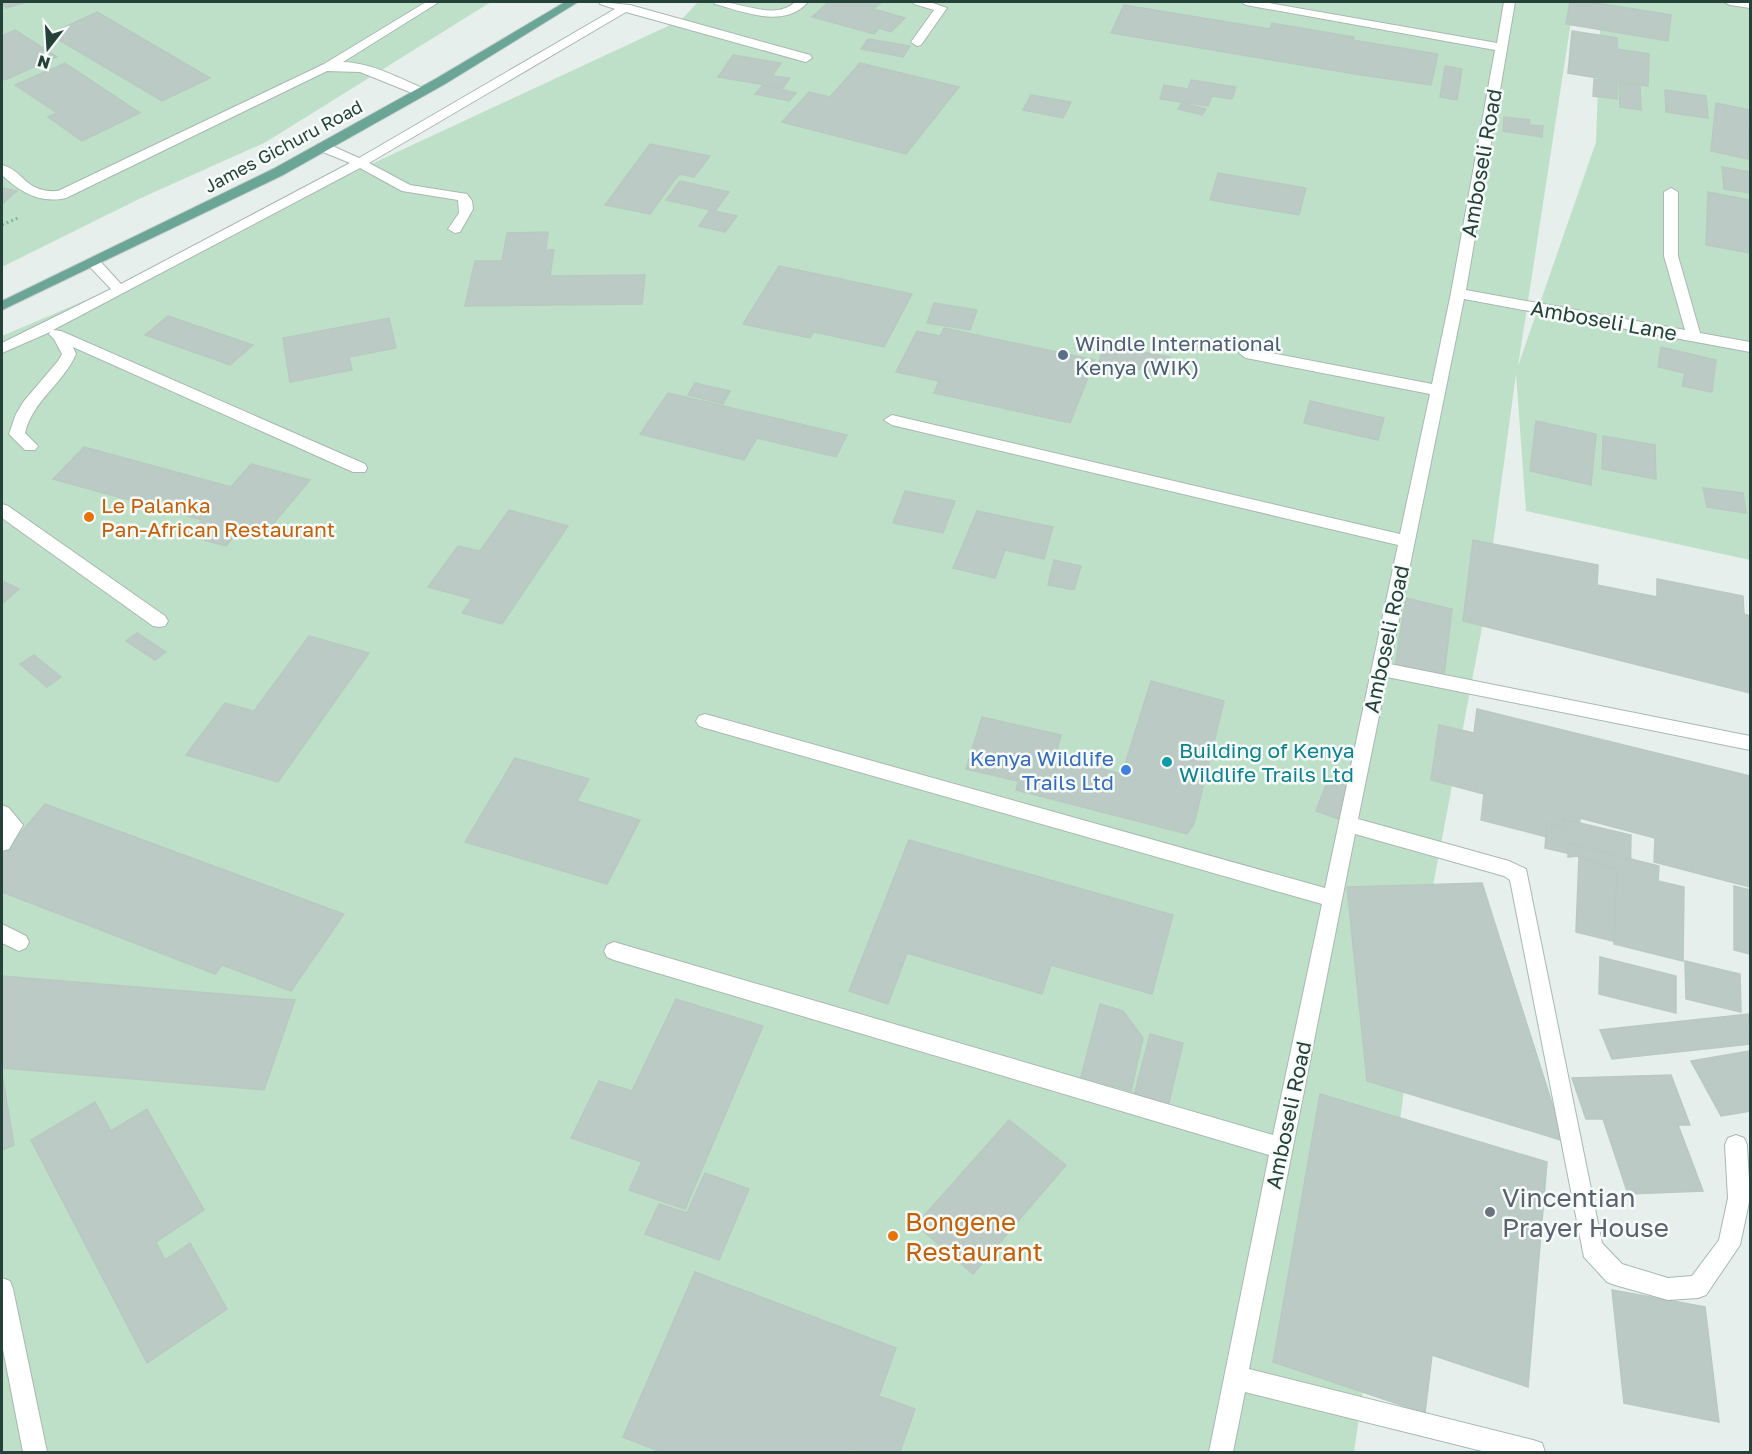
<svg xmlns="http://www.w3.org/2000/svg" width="1752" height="1454" font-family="'Golos Text',sans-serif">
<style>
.green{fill:#bfe0c8}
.building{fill:#bbcac4;stroke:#b8c9c2;stroke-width:1.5}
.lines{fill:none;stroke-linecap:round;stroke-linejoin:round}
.minor-casing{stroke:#a8b8b2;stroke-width:2}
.major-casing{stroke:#c2cac8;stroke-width:2}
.path{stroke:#86b3a5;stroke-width:3;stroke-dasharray:2 3;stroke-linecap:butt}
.minor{fill:#fff;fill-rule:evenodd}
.major{fill:#6aa596;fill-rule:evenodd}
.service-dot{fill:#5c6f8a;stroke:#f7fbf9;stroke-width:2}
.food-dot{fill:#e8710a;stroke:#f7fbf9;stroke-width:2}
.culture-dot{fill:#0f9aa8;stroke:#f7fbf9;stroke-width:2}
.shop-dot{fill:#3f7fe0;stroke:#f7fbf9;stroke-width:2}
.worship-dot{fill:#6b7280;stroke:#f7fbf9;stroke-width:2}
.labels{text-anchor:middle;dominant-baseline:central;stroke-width:5;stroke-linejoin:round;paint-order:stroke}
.far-street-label{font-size:18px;fill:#24423a;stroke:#f7fbf9}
.street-label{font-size:21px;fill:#24423a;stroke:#f7fbf9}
.service-label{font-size:21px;fill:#4e5e75;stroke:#f7fbf9;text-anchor:start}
.food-label{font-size:21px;fill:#c56008;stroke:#f7fbf9;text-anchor:start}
.culture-label{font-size:21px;fill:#0d838f;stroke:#f7fbf9;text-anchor:start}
.shop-label{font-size:21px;fill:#366cbe;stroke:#f7fbf9;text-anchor:end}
.near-worship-label{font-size:26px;fill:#5b616d;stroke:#f7fbf9;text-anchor:start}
.near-food-label{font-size:26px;fill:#c56008;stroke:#f7fbf9;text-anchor:start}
</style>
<rect width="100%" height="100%" fill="#e6efeb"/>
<g class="green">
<path d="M2,2h489l-225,140 -125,56 -139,69z"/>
<path d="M698,2h876l-56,364 78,-224 5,-140h149v558l-224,-49 -10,-137 -35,259 -56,295 -44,340 -27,184h-1352v-1116l194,-83 141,-73 344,-160z"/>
</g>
<g class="building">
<path d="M2,2h24l-20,6z"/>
<path d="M829,2h53l-9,7 32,9 -14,14 -12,-4 -5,6 -62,-17z"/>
<path d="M1570,2h20l81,13 -3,26 -102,-17z"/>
<path d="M1124,5l146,24 2,-6 82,14 -1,3 85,14 -7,31 -70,-10 -250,-42z"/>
<path d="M97,12l113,66 -48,23 -113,-67z"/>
<path d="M15,30l42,27 -52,23 -3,-2v-42z"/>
<path d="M1572,31l45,7v11l32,5 -1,32 -80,-13z"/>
<path d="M868,39l42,7 -7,11 -42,-8z"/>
<path d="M733,55l48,8 -9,13 18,2 -7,10 -65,-11z"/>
<path d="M65,63l75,50 -58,28 -34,-24 9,-4 -42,-28z"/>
<path d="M860,63l99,24 -53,67 -124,-32 27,-30 21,5z"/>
<path d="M1445,66l17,3 -5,31 -17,-3z"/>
<path d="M1594,79l23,4v16l-24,-3z"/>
<path d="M1191,80l45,7 -4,12 -20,-3 -4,10 -48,-7 4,-14 24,4z"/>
<path d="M1619,83l21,3 1,24 -21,-3z"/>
<path d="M763,85l33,8 -7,8 -34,-7z"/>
<path d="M1665,90l41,6 2,22 -42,-6z"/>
<path d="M1031,95l40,7 -8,16 -40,-8z"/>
<path d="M1182,103l24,6 -4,6 -24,-6z"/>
<path d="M1716,103l34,7 -2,49 -37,-8z"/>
<path d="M1504,117l26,3 -1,5 14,1 -1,11 -39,-6z"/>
<path d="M650,144l60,12 -16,21 -15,-3 -29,40 -45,-9z"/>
<path d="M1722,167l28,5v21l-26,-4z"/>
<path d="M1218,173l88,15 -7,27 -89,-15z"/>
<path d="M680,181l49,11 -14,19 -49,-11z"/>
<path d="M2,188l15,3 -15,13z"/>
<path d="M1708,192l42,8v53l-44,-8z"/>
<path d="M710,210l27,6 -12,16 -26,-6z"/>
<path d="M548,232l-2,18h8l-4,26 95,-1 -3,29 -177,2 10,-45h27l5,-28z"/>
<path d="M779,266l133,28 -28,53 -70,-15 -4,6 -67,-14z"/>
<path d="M934,303l43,7 -7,20 -43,-7z"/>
<path d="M168,316l85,29 -23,20 -85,-30z"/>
<path d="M389,318l7,30 -47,9 3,13 -62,12 -7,-44z"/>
<path d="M944,328l151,32 -25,63 -136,-30 5,-12 -43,-9 21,-41 23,5z"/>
<path d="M1104,345l66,12 -6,17 -65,-12z"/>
<path d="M1661,347l55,13 -4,32 -30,-6 3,-13 -27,-6z"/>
<path d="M695,383l35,8 -7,13 -35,-9z"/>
<path d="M668,393l179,42 -11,22 -79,-19 -13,22 -104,-26z"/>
<path d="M1310,401l74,17 -6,22 -74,-17z"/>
<path d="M1536,421l60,13 -5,51 -61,-14z"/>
<path d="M1603,436l52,9 1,34 -54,-10z"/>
<path d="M84,447l147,40 20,-23 59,16 -42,50 -23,-6 -19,22 -38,-10 14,-16 -149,-41z"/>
<path d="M1703,488l40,5 3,20 -39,-6z"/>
<path d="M905,491l50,10 -12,32 -50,-10z"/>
<path d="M509,510l59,16 -66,98 -40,-11 10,-14 -44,-12 30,-41 22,5z"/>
<path d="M977,511l76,16 -9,32 -39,-9 -10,28 -42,-10z"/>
<path d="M1473,540l125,25 -1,20 60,12v-18l86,17 1,18 6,2v77l-287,-72z"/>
<path d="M1054,560l27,6 -7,24 -26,-5z"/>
<path d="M2,581l17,8 -17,15z"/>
<path d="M1406,598l46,11 -8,67 -49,-10z"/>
<path d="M137,633l29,19 -11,8 -29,-19z"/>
<path d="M309,636l60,17 -91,129 -92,-27 39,-52 29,8z"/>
<path d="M34,655l27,22 -14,10 -27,-23z"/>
<path d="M1151,681l73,20 -30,123 -7,10 -171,-44 10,-40 96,24z"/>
<path d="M1477,709l273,67v111l-96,-25 1,-24 -75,-20 -2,27 -97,-25 3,-26 -53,-14 8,-55 35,8z"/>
<path d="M982,717l79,18 -14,53 -81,-19z"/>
<path d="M515,758l74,21 -12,22 63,19 -33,64 -142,-42z"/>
<path d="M1329,777l23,8 -13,34 -23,-8z"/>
<path d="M45,804l299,110 -53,77 -69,-26 -7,9 -213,-82v-37z"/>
<path d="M1563,819l68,16 -2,110 -53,-13 3,-76 -34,-8 2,-25 16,4z"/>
<path d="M909,840l264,75 -21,79 -101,-29 -9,29 -135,-41 -19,51 -39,-13z"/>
<path d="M1568,843l91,23 -1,15 26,6 -1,74 -69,-17 3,-75 -38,-13 -11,1z"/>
<path d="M1482,883l82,258 -197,-60 -20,-194z"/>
<path d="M1734,886l16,4v64l-16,-4z"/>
<path d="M1600,957l76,19v37l-77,-19z"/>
<path d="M1685,961l55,13 1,38 -55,-13z"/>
<path d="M2,976l293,24 -31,90 -262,-22z"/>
<path d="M676,999l87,27 -78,183 -56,-19 13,-28 -71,-24 28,-57 33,10z"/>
<path d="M1100,1004l23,7 20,27 -12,53 -50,-14z"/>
<path d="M1749,1014l1,30 -138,15 -12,-29z"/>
<path d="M1150,1034l33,9 -15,64 -34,-11z"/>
<path d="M1750,1051v60l-29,5 -30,-55z"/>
<path d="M2,1073l12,72 -12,5z"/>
<path d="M1671,1075l19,50h-12l25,66 -75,3 -25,-75h-17l-14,-41z"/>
<path d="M1320,1094l227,68 -19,225 -96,-32 -7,58 -152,-51z"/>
<path d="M95,1102l16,29 36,-22 57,101 -48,32 9,18 25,-17 37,66 -80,54 -116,-223z"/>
<path d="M1009,1120l57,45 -93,109 -57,-49z"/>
<path d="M705,1173l44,16 -30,71 -74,-26 14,-30 28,9z"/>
<path d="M695,1272l201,76 -17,48 36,13 -15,43h-40l-8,-3 -1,3h-190l-38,-15z"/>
<path d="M1612,1290l93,17 14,115 -95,-19z"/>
</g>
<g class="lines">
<g class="minor-casing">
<g id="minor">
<path d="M426,2h13l-96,60c29,1 56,16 82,27l2,3 -2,3h-8l-57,-23 -33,-1 -261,127c-26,6 -46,-6 -64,-23v-10c23,6 22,28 56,26l266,-127z"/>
<path d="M599,2l31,3 180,50 2,3 -6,4 -4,-1 -176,-49 -257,151 41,22 57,9 5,7 1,8 -13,23 -5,1 -7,-4 11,-16 -1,-13 -56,-9 -42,-23 -307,162 8,1 304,133 2,4 -2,4h-12l-280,-125 3,7c-13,30 -43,46 -51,79l13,13 -3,4h-10l-16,-16 7,-20 8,-13 34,-40 4,-7 -8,-15 -5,-5 1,-2 -48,21v-10l109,-54 -23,-24 -2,-3 2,-3h10l23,25 229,-121 -32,-13 -1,-3 1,-3h10l31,14 256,-149 -15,-5z"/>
<path d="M713,2c26,-2 61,20 82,0h13c-24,27 -64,10 -93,2z"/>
<path d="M913,2h17l17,6 -26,37 -4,1 -6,-4 23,-32 -20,-6z"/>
<path d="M1241,2h22l234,41 7,-41h11l-49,288 219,40 -21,-74v-64l7,-4 7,4v64l22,77 50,9v10l-286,-53 -74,365 360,72v14l-363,-73 -29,142 151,42 17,8 76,374 20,21 46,14 24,-2 27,-36 9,-42 -3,-53 3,-7 8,-3 8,3 3,7 3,53 -10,47 -34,50 -8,3 -30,2 -53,-15 -8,-3 -23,-25 -74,-377 -6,-4 -149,-42 -106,535 284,71 9,3 3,9h-59l-241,-60 -12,60h-24l60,-297 -655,-195 -7,-3 -3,-6 3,-6 7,-3 659,193 49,-231 -617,-176 -6,-2 -3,-5 3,-5 6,-2 620,174 73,-343 -506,-120 -8,-5 8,-5 508,119 30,-140 -184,-36 -7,-5 7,-5 186,36 19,-91 44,-243 -249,-45z"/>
<path d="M1724,2h26v6l-20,-3z"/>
<path d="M2,504l6,2 157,110 3,5 -3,5 -6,1 -6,-1 -151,-108z"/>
<path d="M2,805l7,3 14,17 -14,24 -7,2z"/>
<path d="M2,924l24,12 3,6 -3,6 -7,3 -17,-8z"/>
<path d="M2,1278l8,3 3,8 34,163h-24l-21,-108z"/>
</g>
</g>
<g class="major-casing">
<path id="major" d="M565,2h13l-133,82 -162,91 -281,135v-9l271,-132 164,-91z"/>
</g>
<path class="path" d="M2,225l18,-8"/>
<use href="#minor" class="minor"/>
<use href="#major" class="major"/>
</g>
<circle class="service-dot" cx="1063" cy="355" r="6"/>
<g class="food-dot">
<circle cx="89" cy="517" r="6"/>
<circle cx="893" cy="1236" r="6"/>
</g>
<circle class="culture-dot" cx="1167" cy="762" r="6"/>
<circle class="shop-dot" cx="1126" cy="770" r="6"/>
<circle class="worship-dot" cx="1490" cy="1212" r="6"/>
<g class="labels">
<g class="far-street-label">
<text transform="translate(283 146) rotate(-28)">James Gichuru Road</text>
</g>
<g class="street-label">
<text transform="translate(1481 163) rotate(-80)">Amboseli Road</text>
<text transform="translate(1604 320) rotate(10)">Amboseli Lane</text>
<text transform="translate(1386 639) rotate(-78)">Amboseli Road</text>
<text transform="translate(1288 1115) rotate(-78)">Amboseli Road</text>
</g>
<g class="service-label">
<text x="1075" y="343">Windle International<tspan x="1075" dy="24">Kenya (WIK)</tspan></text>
</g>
<g class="food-label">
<text x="101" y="505">Le Palanka<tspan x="101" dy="24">Pan-African Restaurant</tspan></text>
</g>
<g class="culture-label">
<text x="1179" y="750">Building of Kenya<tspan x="1179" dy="24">Wildlife Trails Ltd</tspan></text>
</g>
<g class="shop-label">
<text x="1114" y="758">Kenya Wildlife<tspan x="1114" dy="24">Trails Ltd</tspan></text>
</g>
<g class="near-worship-label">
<text x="1502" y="1197">Vincentian<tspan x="1502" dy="30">Prayer House</tspan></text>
</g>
<g class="near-food-label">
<text x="905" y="1221">Bongene<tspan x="905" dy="30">Restaurant</tspan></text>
</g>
</g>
<rect width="1752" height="1454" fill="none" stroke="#24423a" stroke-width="6"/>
<g transform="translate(48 48) rotate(197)" stroke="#f7fbf9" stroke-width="4.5" paint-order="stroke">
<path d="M0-4.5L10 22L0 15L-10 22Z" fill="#24423a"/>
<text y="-9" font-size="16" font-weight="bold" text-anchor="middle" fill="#24423a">N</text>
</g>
</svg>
